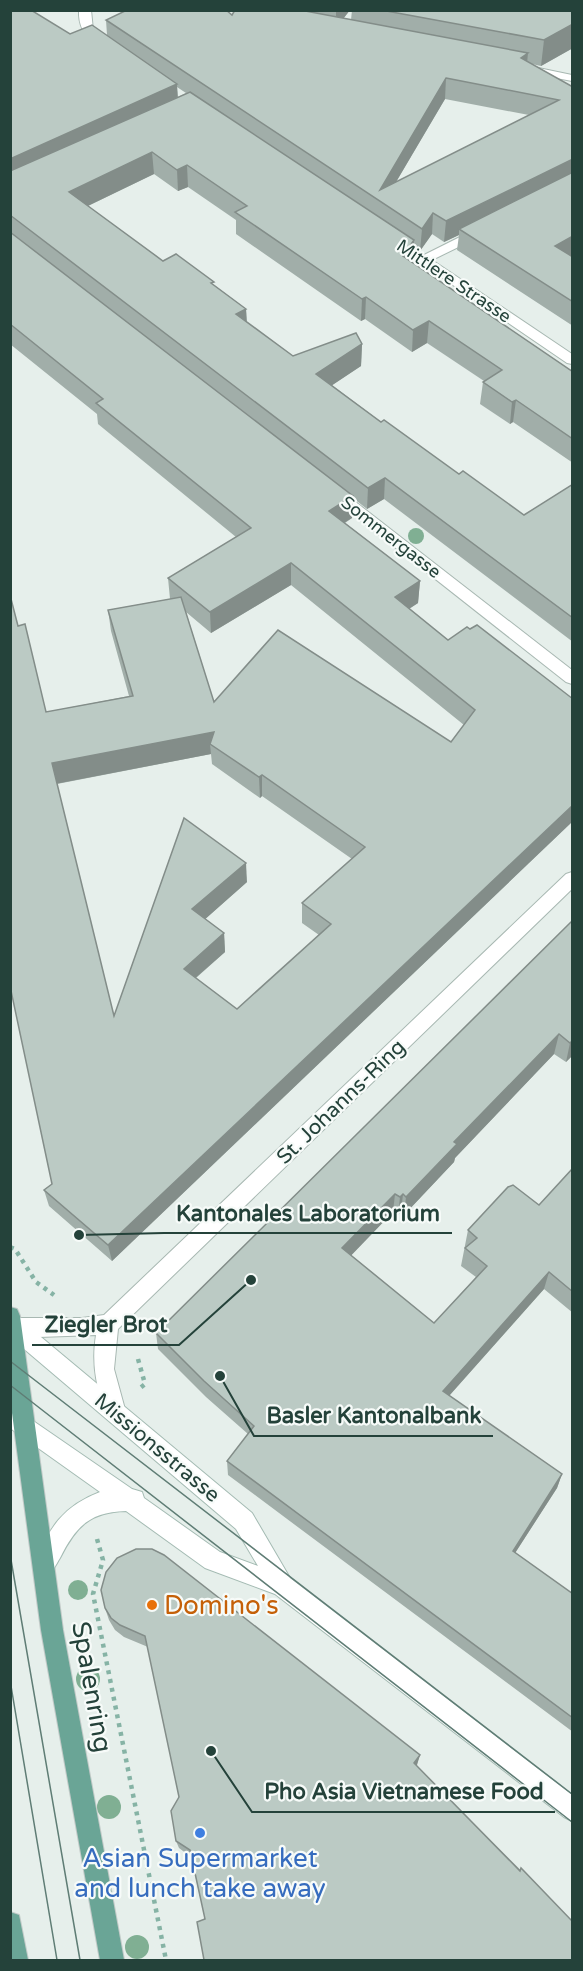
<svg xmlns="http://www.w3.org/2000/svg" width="583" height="1971" font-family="'Varela Round',sans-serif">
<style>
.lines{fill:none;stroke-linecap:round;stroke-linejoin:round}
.street-casing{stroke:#a8b8b2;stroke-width:2}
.secondary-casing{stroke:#a4bbb3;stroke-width:2}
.primary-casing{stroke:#c2cac8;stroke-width:2}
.path{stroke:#86b3a5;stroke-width:4.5;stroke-dasharray:4 5;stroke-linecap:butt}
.street{fill:#fff;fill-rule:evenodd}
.secondary{fill:#fff;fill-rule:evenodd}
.primary{fill:#6aa596;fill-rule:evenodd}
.tram{stroke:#5f7d75;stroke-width:1.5}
.tree{fill:#80af93}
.wall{fill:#a1aea9;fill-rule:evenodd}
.shaded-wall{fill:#838d89}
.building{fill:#bbcac4;stroke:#838d89;stroke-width:1.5;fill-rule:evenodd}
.food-dot{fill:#e8710a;stroke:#f7fbf9;stroke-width:2}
.shop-dot{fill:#3f7fe0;stroke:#f7fbf9;stroke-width:2}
.labels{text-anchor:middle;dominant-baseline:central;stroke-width:4.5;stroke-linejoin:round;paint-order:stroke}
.far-street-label{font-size:18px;fill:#24423a;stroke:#f7fbf9}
.street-label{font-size:21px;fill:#24423a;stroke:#f7fbf9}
.near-food-label{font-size:26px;fill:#c56008;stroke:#f7fbf9;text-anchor:start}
.near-street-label{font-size:26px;fill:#24423a;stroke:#f7fbf9}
.near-shop-label{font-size:26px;fill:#366cbe;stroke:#f7fbf9}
.leader{fill:none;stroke:#24423a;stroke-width:2}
.callout-dot{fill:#24423a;stroke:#f7fbf9;stroke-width:2}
.callout-label{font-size:22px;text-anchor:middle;font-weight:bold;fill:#24423a;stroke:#f7fbf9;stroke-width:4.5;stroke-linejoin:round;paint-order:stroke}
</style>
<rect width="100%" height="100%" fill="#e6efeb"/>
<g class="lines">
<g class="street-casing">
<g id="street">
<path d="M79,10h12l2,20 13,15 -2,2h-8c-11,-10 -18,-21 -17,-37z"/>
<path d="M524,65l48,10v6l-52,-10 -2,-2z"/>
<path d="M480,227l6,4 -1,3 -53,26 140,94v10l-5,-1 -180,-123 1,-3h10l26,18z"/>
<path d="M335,488l5,2 232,180v14l-6,-2 -236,-186 -2,-3 2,-3z"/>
<path d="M572,872v17l-454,440 -4,40 12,44 -3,7 -7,3 -7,-3c-12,-28 -18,-54 -13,-85l-86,3v-20h72l22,-3 462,-441z"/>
</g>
</g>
<g class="secondary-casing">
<path id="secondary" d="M10,1315l7,2 235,196 38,65 282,217v26l-8,-4 -289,-223 -70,-26 -79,-57c-36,1 -50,15 -66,47 -5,8 -6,13 -15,17l-8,-3 -3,-8c15,-36 29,-58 66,-72l-90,-64v-23l122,84 10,3 2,6 76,54 38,14 -22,-37 -226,-192z"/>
</g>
<g class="primary-casing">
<g id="primary">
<path d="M10,1307l7,2 3,7 43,314 61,330h-24l-59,-330 -31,-232z"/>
<path d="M10,1912l9,3 9,45h-18z"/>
</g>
</g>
<g class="path">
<path d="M10,1247l5,2 21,33 18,13"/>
<path d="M138,1359l7,25 -5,4"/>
<path d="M97,1539l6,21 -10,34 73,366"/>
</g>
<use href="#street" class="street"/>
<use href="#secondary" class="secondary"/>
<use href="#primary" class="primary"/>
<g class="tram">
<path d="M10,1361l562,433"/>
<path d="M10,1385l562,437"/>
<path d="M10,1554l70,406"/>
<path d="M10,1680l47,280"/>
</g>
</g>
<g class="tree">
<circle cx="416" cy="536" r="8"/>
<circle cx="78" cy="1590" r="10"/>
<circle cx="88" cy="1679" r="12"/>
<circle cx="109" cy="1807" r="12"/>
<circle cx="137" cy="1947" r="12"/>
</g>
<g class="wall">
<path d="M10,10l60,24 37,1 -1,-15 126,-5 3,-5h115l-7,9 8,1 1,-10h221v38l-32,18 -9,-2 41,23v169h-1l1,1v69l-116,-76 2,-15 -15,7 -12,-8 -12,17 -6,-5 -2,17 161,109v91l-60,-41 -3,2 -30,-20 3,-22 1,-1 -57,-38 -15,9 -47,-33 -4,2 -125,-87v-14l-48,-33 -10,4 -24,-17 -66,32 75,55 51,24 32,24 1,13 46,34 69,-12 -1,22 -29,19 49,37 78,52 65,41 49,-31v158l-189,-143 -17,10 -14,-11 -1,20 -7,5 75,58 -2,22 -9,6 39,31 125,59v122l-461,440 -63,-55 -5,-16 8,-6 -34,-558 28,86 83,-16 -18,-65 -3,-21 62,-11 -2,-21 68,-41 -138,-113 -1,-10 -87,-70zM177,87l9,6 -8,4zM445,99l84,16 -133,67zM291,585l173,140 -13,17 -237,-40 -28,-90 25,21zM211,754l1,10 48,34 2,-2 90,63 -50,44v20l17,12 -82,74 -41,-31 29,-26 -1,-19 -19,-14 42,-37 -63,-64 -70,198 -57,-232z"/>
<path d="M573,920v135l-7,7 -12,-8 -99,104 -1,4 -50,53 -3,-3 -3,3 -5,-3 -42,43 83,68 42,-46 -15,-11 7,-36 71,-25 34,-37v145l-29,-24 -95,107 113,78 -5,14 -42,65 58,41v138l-345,-257 -1,-14 21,-27 -42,-37 -48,-48 -2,-16z"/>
<path d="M105,1608l315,147 -4,11 157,156 -368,-3 -14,-62 -12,-9 -3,-7 3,-44 -31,-150 -24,-10 -9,-7 -6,-10z"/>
</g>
<g class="shaded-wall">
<path d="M336,10h14l-14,18z"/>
<path d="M573,24v24l-32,18 3,-26z"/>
<path d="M528,53l-2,21 -5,-16z"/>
<path d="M446,78l-1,21 -62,105 -3,-14z"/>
<path d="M177,84l1,22 -168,76v-23z"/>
<path d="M152,152l2,22 -83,40 -2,-22z"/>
<path d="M573,159v20l-114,50v6l-15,7 2,-21z"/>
<path d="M187,165l1,22 -10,4 -1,-21z"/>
<path d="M433,213l-1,21 -12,17 2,-22z"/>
<path d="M573,236v20l-21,11 3,-21z"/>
<path d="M414,240l-1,22 -11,16 1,-22z"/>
<path d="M366,297l-1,22 -4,2 1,-22z"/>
<path d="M246,309l1,22 -11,-17z"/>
<path d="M429,321l-2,22 -15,9 1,-22z"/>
<path d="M362,344l-1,22 -45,30v-22z"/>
<path d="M516,400l-3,22 -3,2 2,-22z"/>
<path d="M385,478l-1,21 -17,10 1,-21z"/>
<path d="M353,496l-1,22 -23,14v-21z"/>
<path d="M291,563v22l-80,48 -1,-21z"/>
<path d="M420,581l-2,22 -25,16 2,-22z"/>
<path d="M214,732l-4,12 1,10 -156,30 -3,-21z"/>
<path d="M262,775v21l-2,2 -1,-21z"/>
<path d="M573,805v16l-461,440 -4,-16z"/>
<path d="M246,863l1,19 -53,47 -2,-20z"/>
<path d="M224,933l1,19 -40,35 -1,-18z"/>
<path d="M559,1034l-5,20 -99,104 -1,4 -50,53 2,-18 48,-55z"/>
<path d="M573,1040v15l-7,7 4,-19z"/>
<path d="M395,1194l-2,18 -51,53v-17z"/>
<path d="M403,1194l-2,18 -3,3 2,-18z"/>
<path d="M549,1272l-5,17 -104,117 3,-15z"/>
<path d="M562,1474l-5,14 -49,76 5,-13z"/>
<path d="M420,1755l-3,10 -6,8 3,-10z"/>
</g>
<g class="building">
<path d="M10,10h21l39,24 22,-9 85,59 -167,75z"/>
<path d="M127,10h99l6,5 3,-5h65l228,43 -7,5 52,29v72l-127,62 -13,-8 -11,16 -316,-209zM446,78l113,22 -179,90z"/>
<path d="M381,10h192v14l-29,16z"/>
<path d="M190,92l224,148 -11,16 170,116v67l-57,-39 -4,2 -29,-20 19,-12 -73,-49 -16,9 -47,-33 -4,2 -127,-87 12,-6 -60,-41 -10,5 -25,-18 -83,40 94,69 13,-7 38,28 -3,1 35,26 -10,5 57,42 63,-23 6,11 -46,30 65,48 3,-2 75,54 4,-3 61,44 49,-31v134l-188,-140 -17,10 -358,-273v-44z"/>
<path d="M573,172v64l-18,10 18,11v45l-114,-73z"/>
<path d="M10,232l343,264 -24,15 91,70 -25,16 53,43 19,-13 3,2 7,-4 96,74v106l-465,440 -64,-55 8,-6 -42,-198v-391l8,31 7,-2 21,88 87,-16 -25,-86 73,-13 33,105 64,-72 173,112 24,-32 -184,-147 -81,49 -42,-34 83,-50 -155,-125 7,-4 -93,-75zM214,732l-4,12 49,33 3,-2 103,72 -63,56 29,21 -94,85 -53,-40 40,-36 -32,-24 54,-46 -62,-45 -70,198 -62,-253z"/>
<path d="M573,920v120l-3,3 -11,-9 -105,108 3,2 -51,53 -3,-3 -3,3 -5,-3 -53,54 92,75 53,-57 -22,-18 12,-10 -9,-8 40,-43 5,-2 26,20 34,-37v124l-24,-20 -106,119 119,83 -49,77 60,43v124l-346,-257 27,-35 -50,-45 -48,-48z"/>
<path d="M136,1549h16l12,6 256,200 -6,8 106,108 1,-3 52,54v38h-369l-7,-38 8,-3 -15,-69 -14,-9 -5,-30 8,-14 -34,-161 -25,-11 -9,-7 -6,-10 -4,-18 5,-18 11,-14z"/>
</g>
<circle class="food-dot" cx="152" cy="1605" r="6"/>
<circle class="shop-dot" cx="200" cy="1833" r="6"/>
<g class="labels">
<g class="far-street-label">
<text transform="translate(454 281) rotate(34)">Mittlere Strasse</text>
<text transform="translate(391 537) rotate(38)">Sommergasse</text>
</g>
<g class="street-label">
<text transform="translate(341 1102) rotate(-44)">St. Johanns-Ring</text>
<text transform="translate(157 1448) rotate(40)">Missionsstrasse</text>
</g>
<g class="near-food-label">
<text x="164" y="1605">Domino's</text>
</g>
<g class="near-street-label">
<text transform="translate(92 1687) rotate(80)">Spalenring</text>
</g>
<g class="near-shop-label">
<text x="200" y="1858">Asian Supermarket<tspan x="200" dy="30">and lunch take away</tspan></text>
</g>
</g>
<path class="leader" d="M79 1235L164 1233H452M251 1280L179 1345H32M220 1376L254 1436H493M211 1751L252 1812H555"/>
<g class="callout-dot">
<circle cx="79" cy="1235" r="6"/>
<circle cx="251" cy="1280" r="6"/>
<circle cx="220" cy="1376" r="6"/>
<circle cx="211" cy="1751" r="6"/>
</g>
<g class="callout-label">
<text x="308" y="1221">Kantonales Laboratorium</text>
<text x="106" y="1332">Ziegler Brot</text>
<text x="374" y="1423">Basler Kantonalbank</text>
<text x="404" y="1799">Pho Asia Vietnamese Food</text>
</g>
<rect width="583" height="1971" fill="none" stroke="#24423a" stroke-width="24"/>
</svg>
